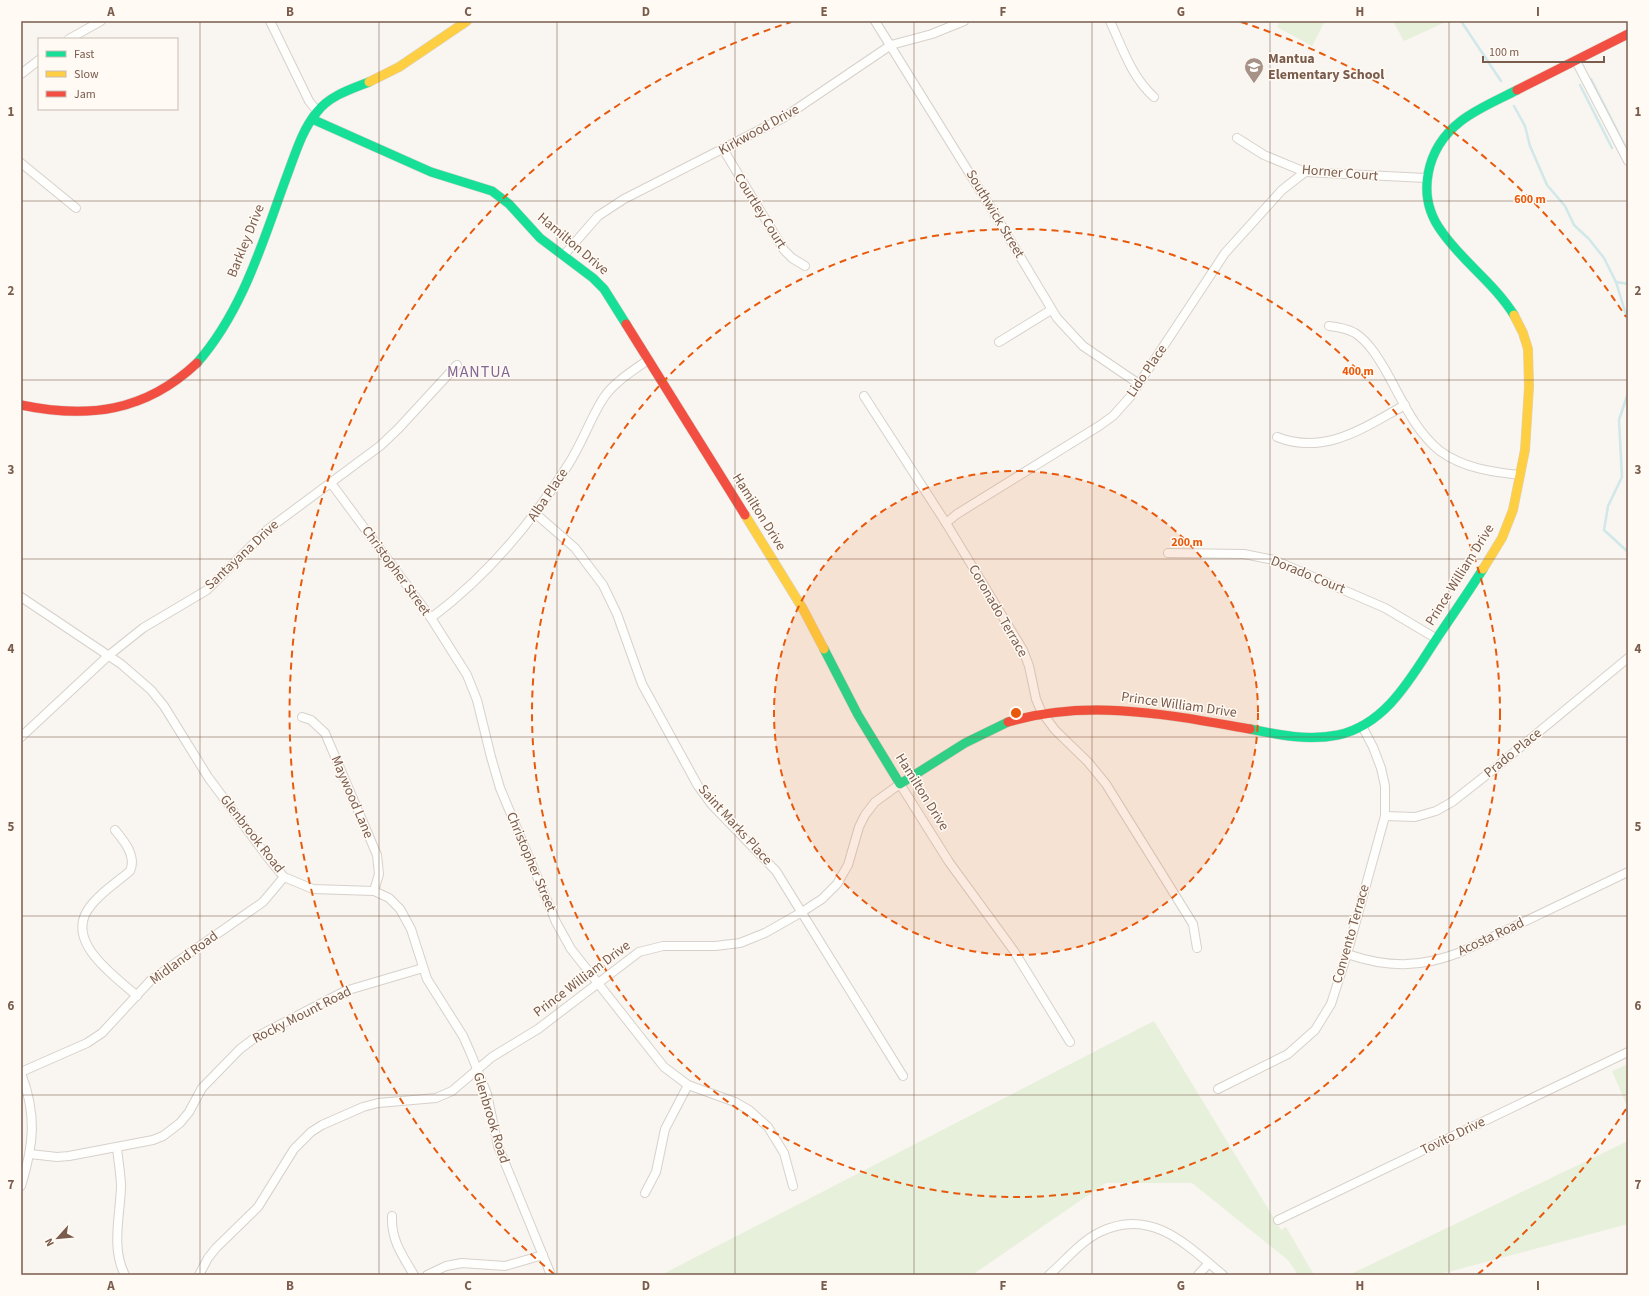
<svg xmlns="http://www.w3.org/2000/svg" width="1649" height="1296" font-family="'Source Sans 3',sans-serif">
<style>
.green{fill:#e7f0db}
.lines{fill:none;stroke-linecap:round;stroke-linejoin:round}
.stream{stroke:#d0e8ea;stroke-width:2.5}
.street-casing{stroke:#d7d1cb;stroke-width:10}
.fast-casing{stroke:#d9d2cb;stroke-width:10}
.slow-casing{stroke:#d9d2cb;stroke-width:10}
.jam-casing{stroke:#d9d2cb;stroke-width:10}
.street{stroke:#fefefd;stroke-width:8}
.fast{stroke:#16e098;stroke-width:9}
.slow{stroke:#ffcf43;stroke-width:9}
.jam{stroke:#f24e42;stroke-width:9}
.grid{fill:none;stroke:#7a5c4d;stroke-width:1;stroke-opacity:0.55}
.ring{fill:none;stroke:#e8590c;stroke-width:2;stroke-dasharray:7 5}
.labels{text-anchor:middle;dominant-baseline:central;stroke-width:3;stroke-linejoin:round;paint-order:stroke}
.poi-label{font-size:14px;font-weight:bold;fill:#7a5c4d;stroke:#fffaf3;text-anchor:start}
.street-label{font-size:14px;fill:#7a5c4d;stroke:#fffaf3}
.quarter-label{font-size:16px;letter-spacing:1px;fill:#846695;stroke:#fffaf3}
.centre{fill:#e8590c;stroke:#fffaf3;stroke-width:2}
.ring-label{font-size:12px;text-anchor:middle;font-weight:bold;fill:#e8590c;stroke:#fffaf3;stroke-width:3;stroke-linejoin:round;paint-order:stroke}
.neatline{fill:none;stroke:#7a5c4d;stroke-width:1.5}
.grid-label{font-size:13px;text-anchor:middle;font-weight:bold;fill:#7a5c4d}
</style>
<rect width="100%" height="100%" fill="#f9f5f0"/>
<g class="green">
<path d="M1280,21h45l-13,25 -35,-19z"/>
<path d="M1393,21h55l-44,20z"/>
<path d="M1154,1021l127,209 5,-3 28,48h-16l-10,-15 -96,-77h-86l-134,92h-311z"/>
<path d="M1628,1064v44l-16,-37z"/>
<path d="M1628,1141v83l-191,51h-88z"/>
</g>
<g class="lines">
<g class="stream">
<path d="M1461,21l40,60"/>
<path d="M1591,79l37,73"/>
<path d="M1580,85l32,63"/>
<path d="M1514,106l11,20 5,20 17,39 18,21 9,19 15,14 15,19 12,24 12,39"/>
<path d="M1616,282l12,2"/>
<path d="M1628,393l-9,27 3,57 -14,29 -4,24 24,22"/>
</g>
<g class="street-casing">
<g id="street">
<path d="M270,21l39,80 8,10"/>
<path d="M875,21l116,187 66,110 26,28 56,38"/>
<path d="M1110,21c12,26 22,57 44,76"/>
<path d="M69,39l32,-18"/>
<path d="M1576,61l52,100"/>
<path d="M21,74l18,-14"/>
<path d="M1237,138l27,17 41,17 121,6"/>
<path d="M723,149l61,101 8,8 13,8"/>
<path d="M21,163l55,45"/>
<path d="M564,255l34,-39 26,-17 159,-81 108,-73 41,-11 32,-13"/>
<path d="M1329,326c9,1 17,2 26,7 14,9 24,26 32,40 15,27 29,59 53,78 23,17 52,21 80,24"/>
<path d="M999,342l52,-32"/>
<path d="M864,396l82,127 77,127 6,16 7,33 5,12 14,19 33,32 18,22 87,140 4,24"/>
<path d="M1277,437c48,19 88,-10 128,-32"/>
<path d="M331,483l100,135 36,57 10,25 14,57 9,31 56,134 15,27 93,118 24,18 47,17 14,8 19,17 16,26 9,33"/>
<path d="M536,514l39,34 28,37 14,29 25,70 56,102 14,19 64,66 127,205"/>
<path d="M946,523l11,-9 142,-88 14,-10 17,-19 95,-144 57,-63 23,-18"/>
<path d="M1168,553l76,1 30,6 111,48 52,31"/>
<path d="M21,597l100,67 30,26 13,16 44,71 61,82 15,18 29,12 61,2 15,7 11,11 11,20 16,50 36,57 8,18 16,40 11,52 53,129"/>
<path d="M431,618c56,-42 100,-94 137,-153 13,-20 21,-43 33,-63 10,-18 30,-30 47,-42"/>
<path d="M302,717l9,3 14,13 52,122 2,19 -5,17"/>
<path d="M21,737l87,-81 35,-28 64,-38 60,-60 113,-84 18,-17 59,-64"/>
<path d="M1385,816l30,1 21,-6 16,-9 42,-33 134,-111"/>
<path d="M115,830c9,11 22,26 15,41 -14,12 -33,24 -43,40 -20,33 29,66 50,85"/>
<path d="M1347,954c41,14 73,14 114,-2l167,-80"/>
<path d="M21,1072l66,-29 15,-10 49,-53 112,-78 21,-25"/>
<path d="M21,1073c16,42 13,71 0,113"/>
<path d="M1218,1089l70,-35 27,-24 16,-26 16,-50 38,-138v-30l-4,-18 -8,-21 -11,-21"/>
<path d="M117,1147c1,14 4,27 4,40 -1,29 -10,62 4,88"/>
<path d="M30,1154l27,3 12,-1 84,-16 10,-4 17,-13 9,-11 13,-24 38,-39 16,-12 89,-46 78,-23"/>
<path d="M645,1193l11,-21 9,-43 23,-44"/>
<path d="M392,1216c-1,24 10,39 22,59"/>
<path d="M1278,1220l350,-168"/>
<path d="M199,1275l9,-17 8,-10 42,-41 36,-58 17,-17 11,-7 41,-18 15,-4 58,-5 16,-7 40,-34 46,-28 101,-77 24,-6h52l25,-3 25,-10 37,-21 20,-13 15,-15 11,-19 11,-38 6,-12 10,-13 25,-18 49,78 65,89 56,91"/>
<path d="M427,1275l19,-9 16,-3 43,3 38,-11"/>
<path d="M1049,1275c16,-14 32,-34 51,-43 51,-25 87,13 123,43"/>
<path d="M1198,1275l11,-12"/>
</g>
</g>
<g class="fast-casing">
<g id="fast">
<path d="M312,119l119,53 61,19 17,13 31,34 53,40 11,11 22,35"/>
<path d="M1514,315c-20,-32 -51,-53 -72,-83 -27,-36 -16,-84 19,-111 17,-13 37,-21 56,-31"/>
<path d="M197,363c45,-51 65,-119 88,-182 9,-23 16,-50 32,-69 12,-16 34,-23 52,-30"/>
<path d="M824,649l34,66 42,69 65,-41 43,-21"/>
<path d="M1250,729c29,6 58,12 88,6 50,-11 75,-61 101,-100 15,-22 30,-44 44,-66"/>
</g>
</g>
<g class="slow-casing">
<g id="slow">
<path d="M369,82l30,-15 68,-46"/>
<path d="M745,515l58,94 21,40"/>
<path d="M1483,569l19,-31 11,-28 12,-60 4,-63 -1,-38 -5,-16 -9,-18"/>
</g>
</g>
<g class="jam-casing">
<g id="jam">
<path d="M1517,90l111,-56"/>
<path d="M626,324l119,191"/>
<path d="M21,405c67,14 124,7 176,-42"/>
<path d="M1008,722c81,-24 161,-7 242,7"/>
</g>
</g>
<use href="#street" class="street"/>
<use href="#fast" class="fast"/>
<use href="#slow" class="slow"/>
<use href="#jam" class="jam"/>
</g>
<path class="grid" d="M200,21v1254M379,21v1254M557,21v1254M735,21v1254M914,21v1254M1092,21v1254M1270,21v1254M1449,21v1254M21,201h1607M21,380h1607M21,559h1607M21,737h1607M21,916h1607M21,1095h1607"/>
<circle cx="1016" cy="713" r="242" fill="#e8590c" fill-opacity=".12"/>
<g class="ring">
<circle cx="1016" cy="713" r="242"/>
<circle cx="1016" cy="713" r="484"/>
<path d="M1626 1109A727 727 0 0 1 1478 1274M554 1274A727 727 0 0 1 791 22M1241 22A727 727 0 0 1 1626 317"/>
</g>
<defs>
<g id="school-pin" transform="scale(1)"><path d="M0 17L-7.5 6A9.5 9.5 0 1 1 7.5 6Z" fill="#a69286" stroke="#fffaf3"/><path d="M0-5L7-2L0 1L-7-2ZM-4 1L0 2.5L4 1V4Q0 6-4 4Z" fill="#fff"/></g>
</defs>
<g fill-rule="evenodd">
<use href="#school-pin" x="1254" y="67"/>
</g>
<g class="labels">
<g class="poi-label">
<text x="1268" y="59">Mantua<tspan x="1268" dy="16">Elementary School</tspan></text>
</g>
<g class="street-label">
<text transform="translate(759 130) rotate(-29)">Kirkwood Drive</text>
<text transform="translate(1340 173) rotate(5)">Horner Court</text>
<text transform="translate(760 211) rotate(58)">Courtley Court</text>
<text transform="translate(995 214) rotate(59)">Southwick Street</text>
<text transform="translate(246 241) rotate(-68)">Barkley Drive</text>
<text transform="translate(573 244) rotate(40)">Hamilton Drive</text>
<text transform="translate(1147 371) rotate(-56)">Lido Place</text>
<text transform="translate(548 495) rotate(-56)">Alba Place</text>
<text transform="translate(759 512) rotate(58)">Hamilton Drive</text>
<text transform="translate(242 555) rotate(-43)">Santayana Drive</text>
<text transform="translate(396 571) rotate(54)">Christopher Street</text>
<text transform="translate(1308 575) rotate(22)">Dorado Court</text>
<text transform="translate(1460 575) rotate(-58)">Prince William Drive</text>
<text transform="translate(998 611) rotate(60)">Coronado Terrace</text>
<text transform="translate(1179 705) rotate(8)">Prince William Drive</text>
<text transform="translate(1513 753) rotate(-39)">Prado Place</text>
<text transform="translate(922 792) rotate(58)">Hamilton Drive</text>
<text transform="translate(352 797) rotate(67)">Maywood Lane</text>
<text transform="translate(735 825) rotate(48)">Saint Marks Place</text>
<text transform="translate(252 834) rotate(52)">Glenbrook Road</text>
<text transform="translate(531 862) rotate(67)">Christopher Street</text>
<text transform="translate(1351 934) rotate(-74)">Convento Terrace</text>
<text transform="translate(1491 937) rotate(-25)">Acosta Road</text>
<text transform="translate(184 958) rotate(-36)">Midland Road</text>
<text transform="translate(582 979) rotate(-37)">Prince William Drive</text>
<text transform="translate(302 1015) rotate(-27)">Rocky Mount Road</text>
<text transform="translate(491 1118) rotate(73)">Glenbrook Road</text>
<text transform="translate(1453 1136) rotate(-26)">Tovito Drive</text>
</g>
<g class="quarter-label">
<text x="479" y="372">MANTUA</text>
</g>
</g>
<circle cx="1016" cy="713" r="6" class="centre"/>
<g class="ring-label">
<text x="1530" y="203">600 m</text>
<text x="1358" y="375">400 m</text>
<text x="1187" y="546">200 m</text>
</g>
<rect width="1649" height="1296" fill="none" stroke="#fffaf3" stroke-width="44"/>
<rect x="38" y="38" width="140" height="72" fill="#fffaf3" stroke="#cabbb1"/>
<rect x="46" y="51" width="20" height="6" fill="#16e098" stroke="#cabbb1"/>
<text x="74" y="58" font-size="12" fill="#7a5c4d">Fast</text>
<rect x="46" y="71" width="20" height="6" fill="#ffcf43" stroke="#cabbb1"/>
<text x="74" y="78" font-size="12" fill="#7a5c4d">Slow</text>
<rect x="46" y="91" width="20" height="6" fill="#f24e42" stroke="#cabbb1"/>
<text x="74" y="98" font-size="12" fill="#7a5c4d">Jam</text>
<g transform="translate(58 1238) rotate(243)" stroke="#fffaf3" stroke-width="3" paint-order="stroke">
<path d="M0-3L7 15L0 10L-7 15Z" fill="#7a5c4d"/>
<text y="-6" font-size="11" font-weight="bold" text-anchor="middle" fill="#7a5c4d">N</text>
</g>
<path d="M1483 56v6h121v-6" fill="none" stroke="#7a5c4d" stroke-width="2"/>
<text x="1489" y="56" font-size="12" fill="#7a5c4d" stroke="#fffaf3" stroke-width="3" paint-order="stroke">100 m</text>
<rect x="22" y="22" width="1605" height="1252" class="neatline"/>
<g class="grid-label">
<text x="111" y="16">A</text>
<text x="290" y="16">B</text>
<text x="468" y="16">C</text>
<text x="646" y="16">D</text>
<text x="824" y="16">E</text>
<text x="1003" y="16">F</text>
<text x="1181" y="16">G</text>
<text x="1360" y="16">H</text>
<text x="1538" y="16">I</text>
<text x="11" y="116">1</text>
<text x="1638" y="116">1</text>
<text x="11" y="295">2</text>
<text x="1638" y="295">2</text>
<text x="11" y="474">3</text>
<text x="1638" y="474">3</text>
<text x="11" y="653">4</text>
<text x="1638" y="653">4</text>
<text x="11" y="831">5</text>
<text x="1638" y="831">5</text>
<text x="11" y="1010">6</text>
<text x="1638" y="1010">6</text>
<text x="11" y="1189">7</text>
<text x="1638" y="1189">7</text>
<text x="111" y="1290">A</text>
<text x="290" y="1290">B</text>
<text x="468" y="1290">C</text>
<text x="646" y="1290">D</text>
<text x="824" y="1290">E</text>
<text x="1003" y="1290">F</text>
<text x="1181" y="1290">G</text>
<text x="1360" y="1290">H</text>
<text x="1538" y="1290">I</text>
</g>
</svg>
